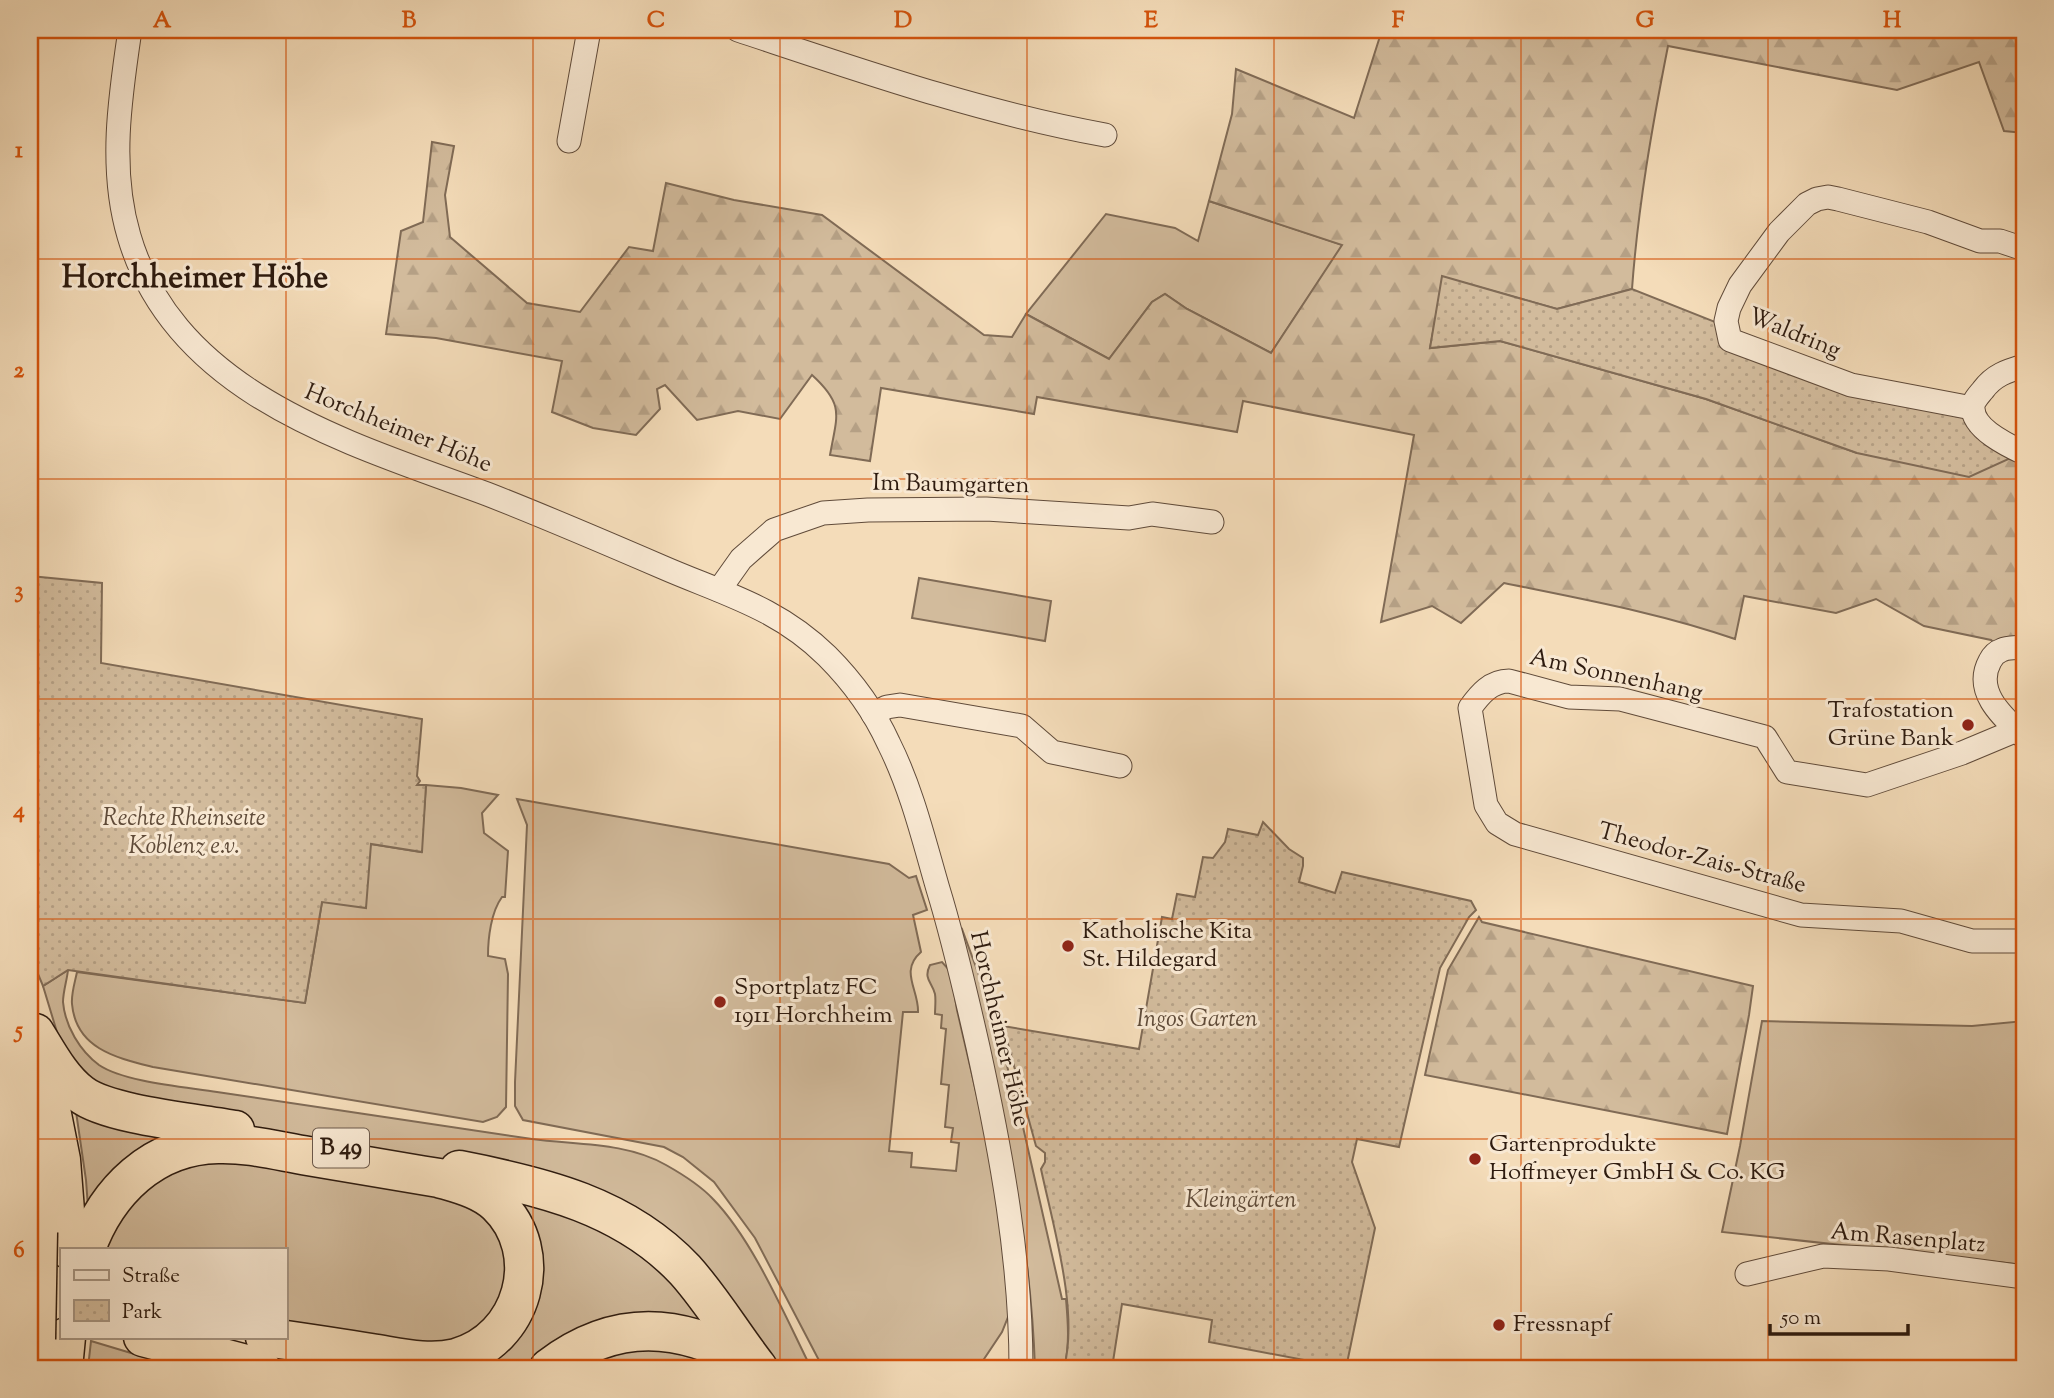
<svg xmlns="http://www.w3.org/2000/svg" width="2054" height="1398" font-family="'Sorts Mill Goudy',serif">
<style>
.grass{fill:#d2bb9c;stroke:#806b56;stroke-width:2}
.forest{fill:url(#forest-firs);stroke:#806b56;stroke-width:2}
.park{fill:url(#park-dots);stroke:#806b56;stroke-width:2}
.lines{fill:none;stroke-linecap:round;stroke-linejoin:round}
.street-casing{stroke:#604b3a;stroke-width:25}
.highway-casing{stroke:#2e1b0f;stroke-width:41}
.street{stroke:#f8e8d2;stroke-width:23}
.highway{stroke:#f4dcb9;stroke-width:38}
.highway-bridge-casing{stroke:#2e1b0f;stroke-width:41;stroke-linecap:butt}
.highway-bridge{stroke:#f4dcb9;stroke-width:38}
.grid{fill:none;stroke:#d5530c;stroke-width:2;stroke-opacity:0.55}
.poi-dot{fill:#8f2418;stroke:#f8e8d2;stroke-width:2.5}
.labels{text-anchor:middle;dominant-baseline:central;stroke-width:6;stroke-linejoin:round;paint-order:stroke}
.shield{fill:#f8e8d2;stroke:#6b584a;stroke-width:2}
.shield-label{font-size:23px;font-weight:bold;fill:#2e1b0f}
.street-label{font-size:24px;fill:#2e1b0f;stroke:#f8e8d2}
.poi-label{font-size:24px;fill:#2e1b0f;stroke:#f8e8d2;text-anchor:start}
.park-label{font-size:24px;font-style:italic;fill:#5f4b39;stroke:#f8e8d2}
.district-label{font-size:32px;font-weight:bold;fill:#2e1b0f;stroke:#f8e8d2}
.neatline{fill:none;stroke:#d5530c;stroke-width:2.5}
.grid-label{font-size:23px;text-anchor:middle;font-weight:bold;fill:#d5530c}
</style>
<defs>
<pattern id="forest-firs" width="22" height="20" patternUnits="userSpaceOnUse" patternTransform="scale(1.75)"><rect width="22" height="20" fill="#d2bb9c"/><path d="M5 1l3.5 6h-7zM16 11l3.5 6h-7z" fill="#b5a085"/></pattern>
<pattern id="park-dots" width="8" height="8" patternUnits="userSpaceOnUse" patternTransform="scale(1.75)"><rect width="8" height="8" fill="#d2bb9c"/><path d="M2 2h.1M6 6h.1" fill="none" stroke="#b5a085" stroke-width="1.8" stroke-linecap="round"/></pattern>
</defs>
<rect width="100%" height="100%" fill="#f4dcb9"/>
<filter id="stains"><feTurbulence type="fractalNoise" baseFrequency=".00286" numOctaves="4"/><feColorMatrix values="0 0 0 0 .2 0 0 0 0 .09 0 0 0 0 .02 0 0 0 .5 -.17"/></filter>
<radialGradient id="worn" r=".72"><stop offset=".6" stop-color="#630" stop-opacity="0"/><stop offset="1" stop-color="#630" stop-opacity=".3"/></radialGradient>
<g class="grass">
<path d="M1209,201l134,44 -72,108 -84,-44 -22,-15 -13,8 -43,57 -83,-45 80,-100 69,14 23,13z"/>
<path d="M919,578l132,23 -6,40 -133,-23z"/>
<path d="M426,785l35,3 37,7 -16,18 2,20 24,18 -3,46h-3c-11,15 -14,41 -14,59l17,3 3,15 -2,133 -9,10 -14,5 -330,-55c-36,-9 -77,-18 -81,-63 -1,-10 3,-22 5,-32l228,31 17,-101 49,-58 50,8z"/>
<path d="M517,799l372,65 20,14 7,-2 11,34 -14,5 8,37c-22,19 -2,38 -3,60h-15l-14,139 23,2 -1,14 45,4 3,-28 -8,-1 2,-14 -8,-1 4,-42 -8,-1 5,-55 -5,-1 1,-13 -7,-1c0,-6 1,-14 0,-20 -3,-12 -12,-15 -5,-29l12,-3 9,10 6,38 37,159 16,143 -8,20 -24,36h-155l-68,-130 -41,-56 -31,-25 -19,-10 -141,-27 -8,-14v-24l12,-257z"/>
<path d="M962,929l32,87 29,111 39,172h4c2,23 4,47 -2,69h-29c-5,-148 -40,-293 -76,-437z"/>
<path d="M68,970c-1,10 -5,22 -5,32 2,24 17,49 36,63 25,17 87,22 118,27 105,16 210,31 315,47 44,6 94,3 134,26 16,9 34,20 47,34 40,41 72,117 98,169h-43l-101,-128 -397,-109 -165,-34 -42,-45 -20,-66z"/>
<path d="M1762,1021l210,5 52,-5v244l-302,-33 18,-86z"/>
<path d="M74,1098l127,34 -112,89 -3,-41z"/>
<path d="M195,1156l248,29 62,45 4,71 -44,47 -180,-24v-75h-185l23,-43z"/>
<path d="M496,1193l142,45 73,95 -176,35h-78l64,-47z"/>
<path d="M91,1341l90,27h-93z"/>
<path d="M644,1341l94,27h-171z"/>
</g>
<g class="forest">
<path d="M1382,30h642v103l-20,-2 -25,-69 -82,28 -229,-44c-16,81 -30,161 -36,243l-75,20 -114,-32 -13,71 70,-7 206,58 151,54 156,4 11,5v179l-22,9 -11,-10 -67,-14 -48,-27 -40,14 -92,-17 -9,43c-75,-26 -153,-40 -231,-56l-43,40 -29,-17 -51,16 33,-187 -171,-34 -6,31 -200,-35 -3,17 -153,-26 -11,73 -40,-6c7,-40 15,-50 -18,-80l-32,44 -42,-8 -41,9 -32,-35 -8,4 3,20 -24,26 -43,-7 -41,-16 10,-51 -126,-23 -50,-4 15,-103 22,-9 9,-80 22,4 -9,49 5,42 77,66 53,9 49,-65 24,4 13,-68 68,17 88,15 162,120 28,2 14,-23 83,45 43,-57 13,-8 22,15 84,44 71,-108 -133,-44 23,-87 4,-45 118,49z"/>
<path d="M1479,917l3,5 271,64 -4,29 -22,119 -302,-59 23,-105z"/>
</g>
<g class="park">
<path d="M1442,276l115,33 75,-20 214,85 115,26 52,57 -44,20 -112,-24 -151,-54 -206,-58 -70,7z"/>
<path d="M30,576l72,7 -1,80 321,56 -5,57 3,5 -3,4h9l-4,67 -51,-8 -5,64 -44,-6 -17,101 -237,-33 -25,16 -13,-31z"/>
<path d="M1263,822l26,27 14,9v8l-4,16 36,11 7,-21 129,29 5,9 -7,7 -29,51 -41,179 -42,-8 -5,23 23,66 -29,140 -137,-26 3,-22 -90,-16 -10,64h-48c15,-57 -11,-142 -23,-199l4,-7v-9l-9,-7 -33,-120 136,23 23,-132 10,2 5,-25 18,3 8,-40 10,1 12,-16 3,-13 30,6z"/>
</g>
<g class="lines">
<g class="street-casing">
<g id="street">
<path d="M130,30c-10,67 -21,139 -1,206 46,158 220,207 358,258 59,23 117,48 175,73 62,27 115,40 165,89 26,26 47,55 62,88 23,46 35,97 49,145 16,52 28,105 40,158 23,105 43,213 43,321"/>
<path d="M738,30c121,40 241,82 367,105"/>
<path d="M569,141l20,-111"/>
<path d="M2024,366c-17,5 -30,9 -41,24 -4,5 -11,12 -10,18 0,21 36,38 51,45"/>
<path d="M1972,408l-121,-23 -121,-45 -4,-19 3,-13 11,-23 39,-53 28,-28 10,-5 11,-2 10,2 90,23 52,19h20l24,8"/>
<path d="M719,590l22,-31 33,-29 49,-17 45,-3 118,-1 143,9 23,-4 60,8"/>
<path d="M2024,647c-6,1 -16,0 -22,3 -6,2 -10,7 -12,11 -17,31 14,57 34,76"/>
<path d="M873,714l14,-7 13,-2 122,21 30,26 68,14"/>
<path d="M2017,730l-55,23 -95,32 -80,-13 -22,-35 -145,-38 -51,-2 -60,-16c-18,0 -29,13 -39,27l16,97 11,18 18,11 286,81 100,6 71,20h52"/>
<path d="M1747,1274l76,-18 66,3 135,18"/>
</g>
</g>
<g class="highway-casing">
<g id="highway">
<path d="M35,1033c13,21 26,46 46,61 27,21 116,29 154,36"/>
<path d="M40,1054l21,106 7,89"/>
<path d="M30,1140l8,92"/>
<path d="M459,1170c83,16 166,36 226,100 27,30 48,66 73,98"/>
<path d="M86,1249c21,-58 67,-104 132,-105 30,-1 60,7 90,12 43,7 87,15 131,22 20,6 42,11 58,26 51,49 26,136 -41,154 -28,7 -58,-1 -85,-5 -36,-6 -71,-11 -106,-16"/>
<path d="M143,1337l118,31"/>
<path d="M34,1368l2,-29"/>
<path d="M63,1368l3,-31"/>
<path d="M549,1368c67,-51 131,-45 201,-6"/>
</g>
</g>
<use href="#street" class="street"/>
<use href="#highway" class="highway"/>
<g class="highway-bridge-casing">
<path id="highway-bridge" d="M36,1339l2,-107"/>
</g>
<use href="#highway-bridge" class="highway-bridge"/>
</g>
<path class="grid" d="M286,30v1338M533,30v1338M780,30v1338M1027,30v1338M1274,30v1338M1521,30v1338M1768,30v1338M30,259h1994M30,479h1994M30,699h1994M30,919h1994M30,1139h1994"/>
<g class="poi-dot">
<circle cx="1968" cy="725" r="7"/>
<circle cx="1068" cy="946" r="7"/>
<circle cx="720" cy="1002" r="7"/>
<circle cx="1475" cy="1159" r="7"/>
<circle cx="1499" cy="1325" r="7"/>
</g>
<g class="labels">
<rect class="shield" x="313" y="1128.5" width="56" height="39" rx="5"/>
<g class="shield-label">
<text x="341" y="1148">B 49</text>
</g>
<g class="street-label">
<text transform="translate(1794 334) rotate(22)">Waldring</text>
<text transform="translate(398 429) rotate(22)">Horchheimer Höhe</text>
<text transform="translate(951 485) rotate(1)">Im Baumgarten</text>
<text transform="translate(1616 676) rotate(12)">Am Sonnenhang</text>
<text transform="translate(1702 859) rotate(15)">Theodor-Zais-Straße</text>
<text transform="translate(999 1029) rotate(77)">Horchheimer Höhe</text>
<text transform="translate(1908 1239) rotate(5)">Am Rasenplatz</text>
</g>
<g class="poi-label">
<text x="1954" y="711" text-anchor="end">Trafostation<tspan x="1954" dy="28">Grüne Bank</tspan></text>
<text x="1082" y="932">Katholische Kita<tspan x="1082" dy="28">St. Hildegard</tspan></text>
<text x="734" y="988">Sportplatz FC<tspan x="734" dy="28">1911 Horchheim</tspan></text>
<text x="1489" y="1145">Gartenprodukte<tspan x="1489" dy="28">Hoffmeyer GmbH &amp; Co. KG</tspan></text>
<text x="1513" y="1325">Fressnapf</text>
</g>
<g class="park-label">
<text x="184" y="819">Rechte Rheinseite<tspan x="184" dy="28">Koblenz e.v.</tspan></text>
<text x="1197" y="1020">Ingos Garten</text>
<text x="1241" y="1201">Kleingärten</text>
</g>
<g class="district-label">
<text x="195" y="279">Horchheimer Höhe</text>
</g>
</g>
<rect width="2054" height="1398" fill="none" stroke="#f4dcb9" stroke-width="77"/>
<rect x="60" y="1248" width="228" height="91" fill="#f8e8d2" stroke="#a79684" stroke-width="2"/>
<rect x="74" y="1270" width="35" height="10" fill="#f8e8d2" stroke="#a79684" stroke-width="2"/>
<text x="122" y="1282" font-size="21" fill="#2e1b0f">Straße</text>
<rect x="74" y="1300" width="35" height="21" fill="url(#park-dots)" stroke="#a79684" stroke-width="2"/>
<text x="122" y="1318" font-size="21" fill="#2e1b0f">Park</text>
<path d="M1770 1324v10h138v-10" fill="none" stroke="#2e1b0f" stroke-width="3.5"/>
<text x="1781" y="1324" font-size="21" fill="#2e1b0f" stroke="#f8e8d2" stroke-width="5" paint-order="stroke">50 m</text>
<rect x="38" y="38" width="1978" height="1322" class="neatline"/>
<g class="grid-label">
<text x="162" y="27">A</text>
<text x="409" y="27">B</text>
<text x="656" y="27">C</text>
<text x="903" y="27">D</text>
<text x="1151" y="27">E</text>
<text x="1398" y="27">F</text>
<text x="1645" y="27">G</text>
<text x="1892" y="27">H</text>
<text x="19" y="157">1</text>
<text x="19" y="377">2</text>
<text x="19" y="597">3</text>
<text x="19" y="817">4</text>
<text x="19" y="1037">5</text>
<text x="19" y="1257">6</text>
</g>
<rect width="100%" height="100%" filter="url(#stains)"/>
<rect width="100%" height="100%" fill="url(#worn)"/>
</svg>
